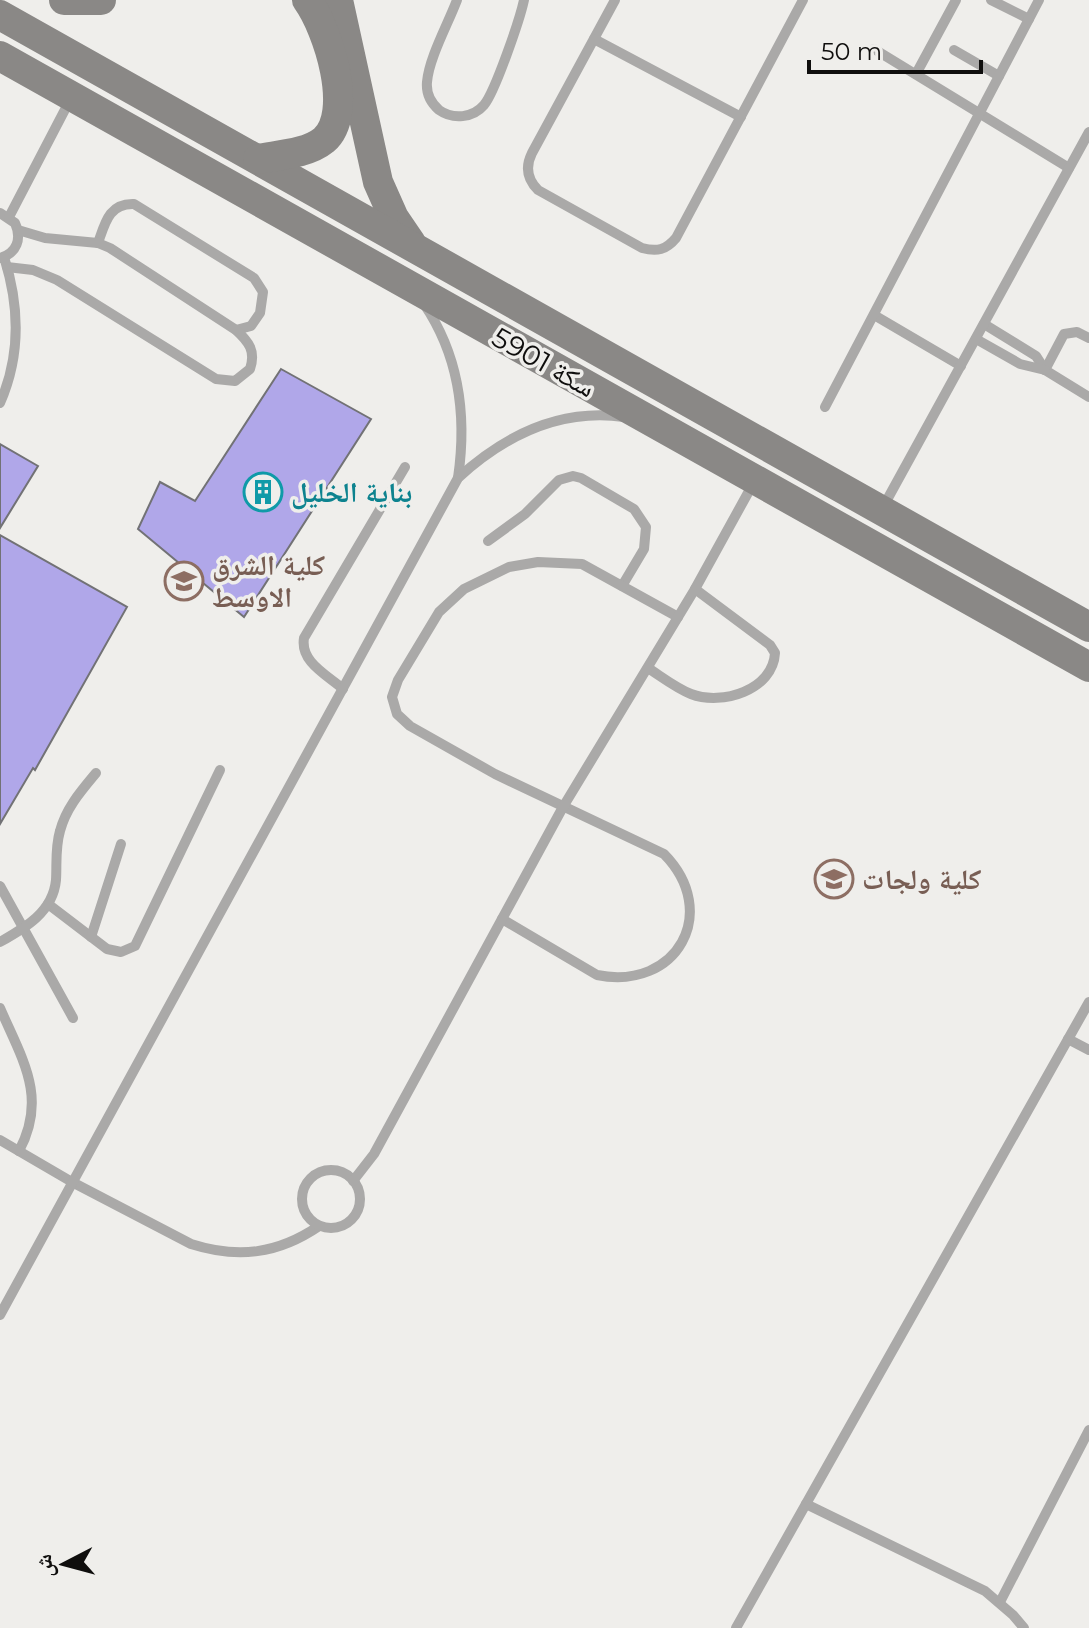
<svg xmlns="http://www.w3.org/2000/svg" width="1089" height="1628" font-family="Montserrat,'Noto Naskh Arabic',sans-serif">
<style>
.building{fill:#b0a7e9;stroke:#727275;stroke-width:2}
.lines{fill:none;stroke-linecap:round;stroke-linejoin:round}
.lane{stroke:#aaa9a8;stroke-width:10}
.secondary{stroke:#8a8886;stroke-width:30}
.labels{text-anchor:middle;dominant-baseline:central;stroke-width:7;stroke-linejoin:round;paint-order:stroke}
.street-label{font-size:28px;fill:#0f0e0d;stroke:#efeeeb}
.culture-label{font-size:28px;font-weight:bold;fill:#0d838f;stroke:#efeeeb;text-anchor:start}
.education-label{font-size:28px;font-weight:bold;fill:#785e54;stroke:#efeeeb;text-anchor:start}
</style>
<rect width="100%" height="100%" fill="#efeeeb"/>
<g class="building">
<path d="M281,369l90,50 -127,198 -106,-88 22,-47 35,19z"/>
<path d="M0,444l38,22 -38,62z"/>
<path d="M0,535l127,72 -92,163 -2,-2 -33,56z"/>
</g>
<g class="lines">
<g class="lane">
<path d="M457,0c-9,24 -28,58 -30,82 -1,11 4,21 12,28 14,10 34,8 45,-5 11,-13 36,-86 40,-105"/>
<path d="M615,0l-83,153c-7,14 -5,26 6,37l104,58c15,4 24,2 34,-10l127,-238"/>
<path d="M991,0l38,19"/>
<path d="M594,39l147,78"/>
<path d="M874,49l195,119"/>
<path d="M954,50l45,26"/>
<path d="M916,74l40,-74"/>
<path d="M0,213l15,10c7,16 2,30 -15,35"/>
<path d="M9,217l62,-119"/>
<path d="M98,243c7,-20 11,-40 36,-39l120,74 9,14 -3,21 -9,13 -15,4"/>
<path d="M7,267l26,3 24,10 159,99 19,2 15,-12c6,-18 -1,-27 -14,-39l-126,-82 -12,-5 -53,-5 -27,-8"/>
<path d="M424,304c36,53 43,112 34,174"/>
<path d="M874,315l87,51"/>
<path d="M984,324l52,32 9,14"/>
<path d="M1089,338l-12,-6 -13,2 -19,36 44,27"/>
<path d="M976,339l44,25 25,6"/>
<path d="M0,403c21,-48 20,-96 4,-146"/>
<path d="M825,407l214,-407"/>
<path d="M882,509l207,-377"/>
<path d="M488,541l37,-27 34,-34 14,-4 8,2 53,31 12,18 -2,22 -22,37"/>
<path d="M648,668c14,9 28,20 43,26 31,12 82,-4 84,-41l-5,-8 -75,-56"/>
<path d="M343,689c-16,-14 -43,-27 -39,-51l101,-171"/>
<path d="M0,886l73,132"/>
<path d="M48,904l59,45 14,3 14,-6 85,-176"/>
<path d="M502,919l95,56c80,16 124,-63 67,-121l-169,-80 -85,-48 -13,-12 -5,-17 6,-17 41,-68 25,-23 45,-22 29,-5 44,2 96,53"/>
<path d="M91,937l30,-93"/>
<path d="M0,942c25,-14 53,-30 56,-62 1,-17 -1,-32 4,-49 6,-23 21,-40 36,-58"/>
<path d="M0,1008c22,51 48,89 19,143"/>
<path d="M1068,1039l21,11"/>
<path d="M0,1140l72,42 119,62c47,15 87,10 128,-18"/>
<circle cx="331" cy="1199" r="29"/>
<path d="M353,1181l21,-27 189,-347 132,-218 59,-107"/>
<path d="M0,1315l458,-837c46,-42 102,-70 166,-61"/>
<path d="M806,1504l179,87 28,24 11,13"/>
<path d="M1000,1602l89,-172"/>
<path d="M736,1628l353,-626"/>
</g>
<g class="secondary">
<path d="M64,0h37"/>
<path d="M338,0l40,182 16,36 17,25"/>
<path d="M0,15l1089,612"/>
<path d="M0,56l1089,611"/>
<path d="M258,159c20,-4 49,-5 66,-19 31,-27 4,-111 -17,-140"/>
</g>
</g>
<defs>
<g id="building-ring" transform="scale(2)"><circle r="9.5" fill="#efeeeb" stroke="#0f9aa8" stroke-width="1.5"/><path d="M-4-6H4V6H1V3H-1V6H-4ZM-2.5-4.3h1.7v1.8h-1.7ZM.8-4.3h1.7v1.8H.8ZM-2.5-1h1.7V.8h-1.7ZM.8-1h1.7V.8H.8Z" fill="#0f9aa8"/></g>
<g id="university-ring" transform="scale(2)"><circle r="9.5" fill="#efeeeb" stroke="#8d6e63" stroke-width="1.5"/><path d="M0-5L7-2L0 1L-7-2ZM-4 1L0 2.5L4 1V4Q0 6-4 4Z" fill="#8d6e63"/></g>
</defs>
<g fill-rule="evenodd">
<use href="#building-ring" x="263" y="492"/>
<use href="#university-ring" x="184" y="581"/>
<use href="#university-ring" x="834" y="879"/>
</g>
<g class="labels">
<g class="street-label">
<text transform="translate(544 362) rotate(29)">سكة 5901</text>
</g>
<g class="culture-label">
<text x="291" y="492">بناية الخليل</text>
</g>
<g class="education-label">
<text x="212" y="565">كلية الشرق<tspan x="212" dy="32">الاوسط</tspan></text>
<text x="862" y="879">كلية ولجات</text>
</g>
</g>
<g transform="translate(64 1564) rotate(264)" stroke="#efeeeb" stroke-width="6" paint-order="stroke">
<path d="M0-6L14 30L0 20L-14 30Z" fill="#0f0e0d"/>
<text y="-12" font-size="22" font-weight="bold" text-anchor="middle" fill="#0f0e0d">ش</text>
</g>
<path d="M809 60v12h172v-12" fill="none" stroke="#0f0e0d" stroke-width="4"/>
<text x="821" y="60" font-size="24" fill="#0f0e0d" stroke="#efeeeb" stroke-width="6" paint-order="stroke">50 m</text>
</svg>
